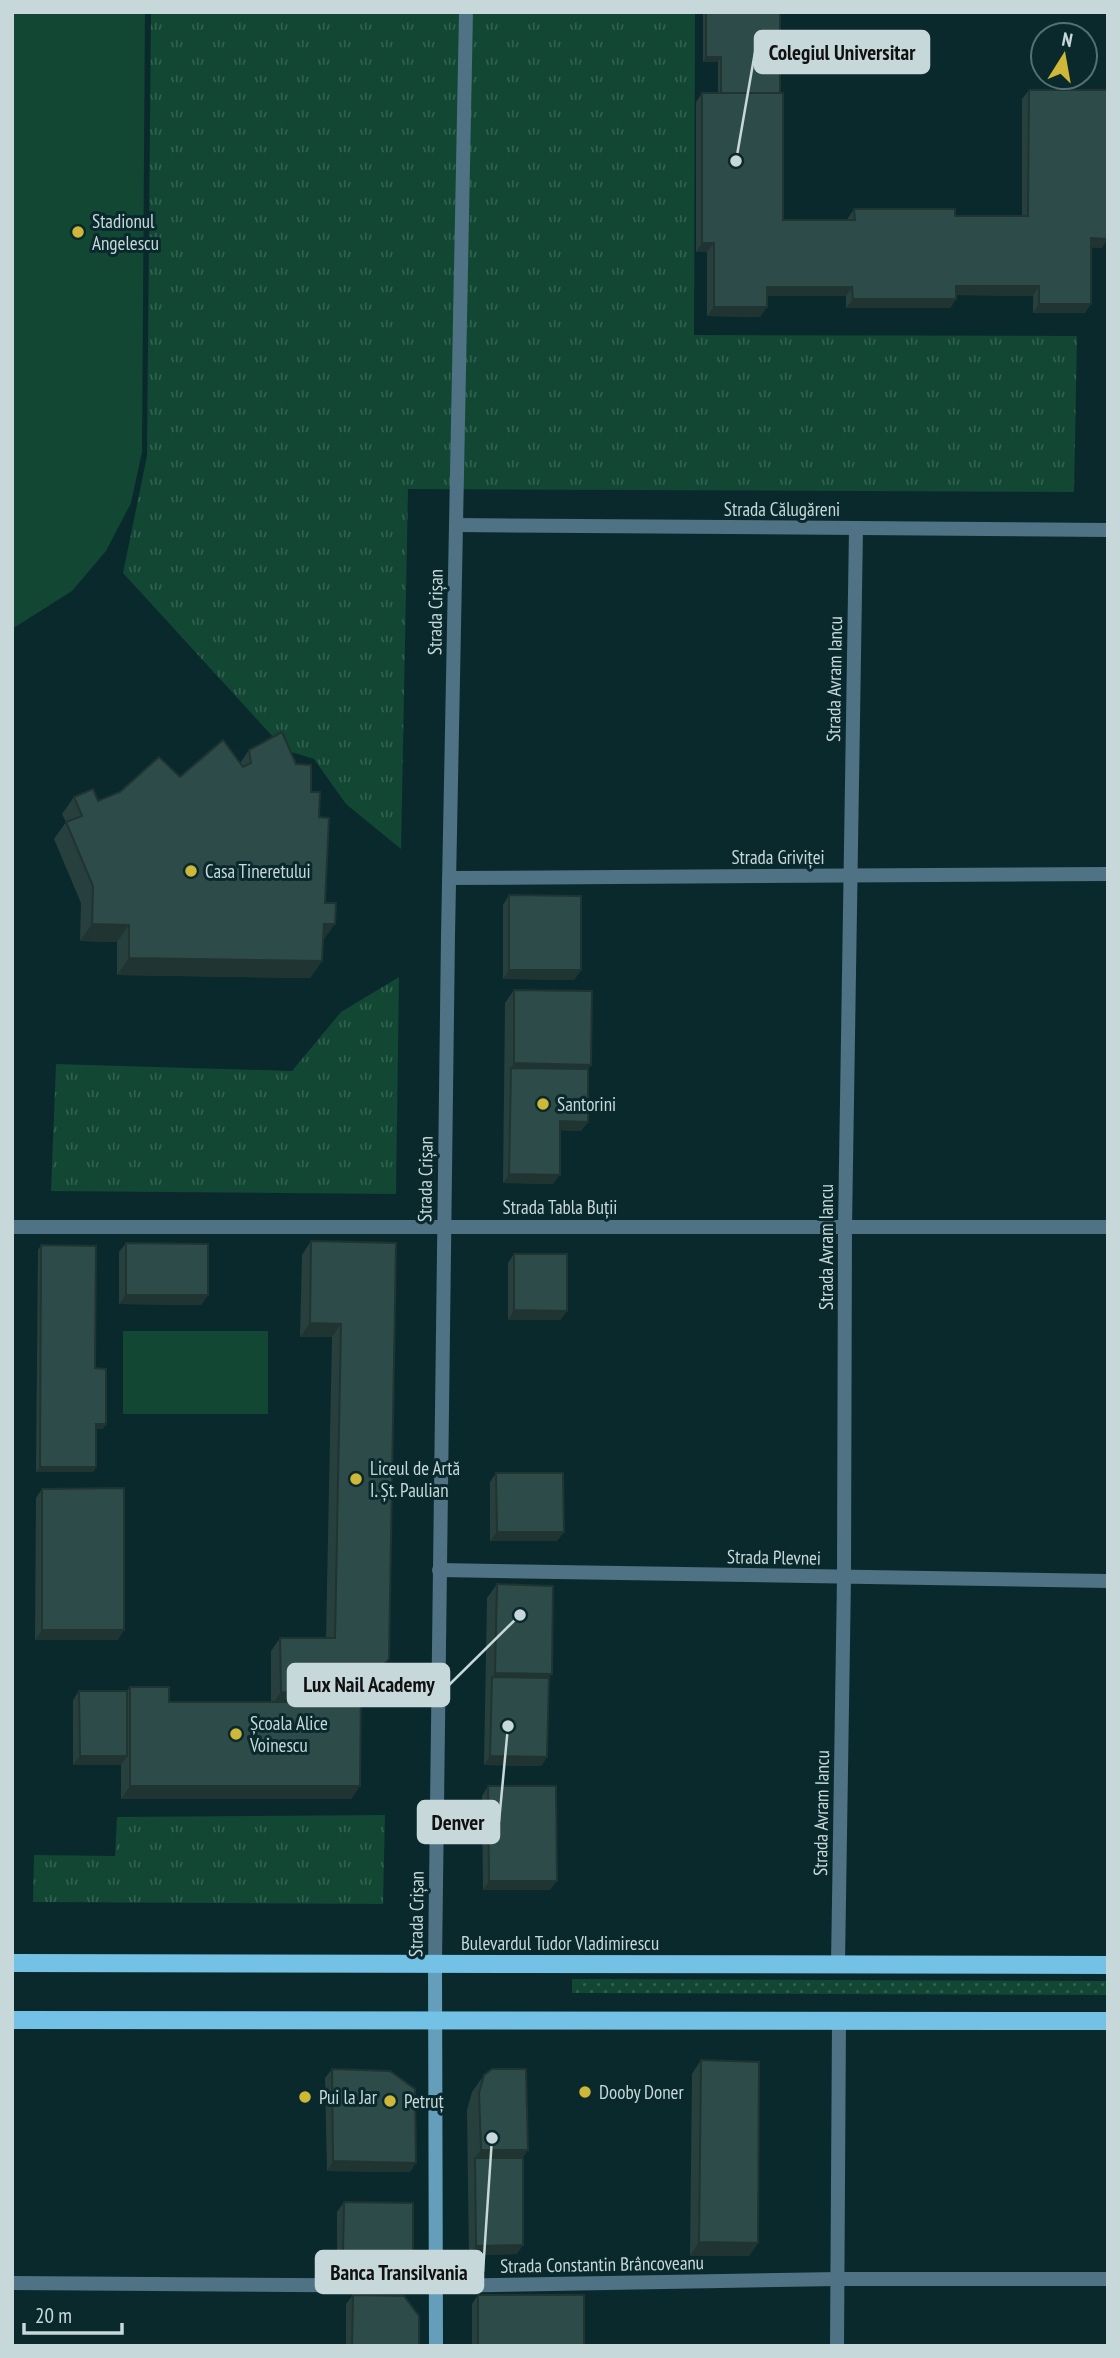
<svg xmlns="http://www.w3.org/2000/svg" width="1120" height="2358" font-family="'PT Sans Narrow',sans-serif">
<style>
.grass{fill:url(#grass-dots)}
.park{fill:url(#park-tufts)}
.pitch{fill:#114733}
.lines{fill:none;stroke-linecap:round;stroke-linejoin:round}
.street{stroke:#4f7284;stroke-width:14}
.secondary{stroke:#649ebb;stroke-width:14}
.primary{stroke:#74c1e6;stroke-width:18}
.wall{fill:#27403e}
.shaded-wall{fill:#203432}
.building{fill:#2d4b48;stroke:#203432;stroke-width:2}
.poi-dot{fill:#cfb837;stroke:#0a292d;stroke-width:2.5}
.labels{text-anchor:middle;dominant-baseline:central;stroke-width:6;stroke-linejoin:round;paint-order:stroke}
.poi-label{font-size:19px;fill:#c7d8da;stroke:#0a292d;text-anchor:start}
.street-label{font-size:19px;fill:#c7d8da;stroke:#0a292d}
.leader{fill:none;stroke:#c7d8da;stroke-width:2.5}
.callout-dot{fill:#c7d8da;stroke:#0a292d;stroke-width:2.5}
.callout{fill:#c7d8da;stroke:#c7d8da;stroke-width:2.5}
.callout-label{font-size:21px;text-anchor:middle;font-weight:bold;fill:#111}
</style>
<defs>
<pattern id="grass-dots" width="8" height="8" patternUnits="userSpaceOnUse" patternTransform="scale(1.75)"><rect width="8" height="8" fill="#114733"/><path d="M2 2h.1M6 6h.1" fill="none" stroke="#326150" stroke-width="1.8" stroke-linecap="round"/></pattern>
<pattern id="park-tufts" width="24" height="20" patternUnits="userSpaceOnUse" patternTransform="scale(1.75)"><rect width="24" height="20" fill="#114733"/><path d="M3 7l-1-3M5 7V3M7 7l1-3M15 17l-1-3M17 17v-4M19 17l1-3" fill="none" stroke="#326150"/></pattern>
</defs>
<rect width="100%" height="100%" fill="#0a292d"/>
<path class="grass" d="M572,1979l536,2v14l-536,-2z"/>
<g class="park">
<path d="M151,12h544l-1,323 383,1 -3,156 -666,-3 -7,360 -55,-45 -32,-45 -29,-9 -162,-177 24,-117z"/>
<path d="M399,977l-3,217 -345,-3 5,-127 236,7 49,-59z"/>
<path d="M385,1815l-2,89 -350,-2 1,-47 81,1 2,-39z"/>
</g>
<g class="pitch">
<path d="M12,12h133l-3,440 -11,51 -25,48 -34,40 -60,38z"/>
<rect x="123" y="1331" width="145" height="83"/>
</g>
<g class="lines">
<g class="street">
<path d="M456,525l652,5"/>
<path d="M449,878l659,-4"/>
<path d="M12,1227h1096"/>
<path d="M439,1570l669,11"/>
<path d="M435,1964l13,-1029 18,-923"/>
<path d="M838,1964l6,-386 1,-351 11,-698"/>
<path d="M12,2283l425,3 401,-7h270"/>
<path d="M837,2346l2,-326"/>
</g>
<path class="secondary" d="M435,1964l1,382"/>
<g class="primary">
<path d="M12,1963l1096,2"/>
<path d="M12,2020l1096,1"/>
</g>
</g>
<g class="wall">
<path d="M703,12h77v81l3,127h65v-2l6,-9 101,7h67v-117l7,-9 73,158 -11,-1 -6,66h-52v-17l-77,-1v4l-6,9h-104v-12h-79l-7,21 -53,-1v-64h-11v-150l6,-9h16v-31h-15z"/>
<path d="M249,750l47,14 15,28 8,25 4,124 -1,20 -12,17 -193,-3v-33l-37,-1 1,-38 -27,-64 12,-17 -4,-8 12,-17 24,4 82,-24 60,-14z"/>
<path d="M509,895l72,75 -7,10 -71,-1v-74z"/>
<path d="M514,990l77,75 -3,4v53l-7,9 -21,-1 -7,54 -50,-1 2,-180z"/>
<path d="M311,1241l85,2 -7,416 -9,14 -19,18 -1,95 -9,13h-230v-34h-48v-65l6,-9h48l3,-4 39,15h102v-51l9,-13h46l6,-301h-32l2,-82z"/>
<path d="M126,1243l82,52 -7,10 -82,-1v-52z"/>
<path d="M41,1245l54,123 11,56 -3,5h-7v38l-3,5h-57l2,-222z"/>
<path d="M514,1254l53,57 -7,9h-52v-57z"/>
<path d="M496,1473l68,59 -7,9h-67v-59z"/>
<path d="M42,1489l76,151h-83l1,-142z"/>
<path d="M497,1584l52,94 -2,79 -6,9 -57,-1 3,-167z"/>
<path d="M488,1786l62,104h-67l-1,-94z"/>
<path d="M701,2060l57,183 -9,13h-59l2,-182z"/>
<path d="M332,2069l78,103 -83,-1 -2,-93z"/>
<path d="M484,2075l39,83 -6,96 -48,1 -2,-145 5,-18z"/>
<path d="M344,2202l69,49 -7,10h-69v-49z"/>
<path d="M353,2295l66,51h-73v-42z"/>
<path d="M478,2295l106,51h-112v-42z"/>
</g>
<g class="shaded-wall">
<path d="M706,57h15l-3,5h-15z"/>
<path d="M1091,238l17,1 -6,9 -17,-1z"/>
<path d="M702,243h12l-7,9h-11z"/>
<path d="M956,286h83l-6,10 -83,-1z"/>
<path d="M767,287h85l-6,9h-86z"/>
<path d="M853,299h103l-6,9h-104z"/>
<path d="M1039,304h52l-6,9h-52z"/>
<path d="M714,307h53l-7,10 -53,-1z"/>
<path d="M92,924l37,1 -12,17 -37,-1z"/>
<path d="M324,924h11l-12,17z"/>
<path d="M129,958l193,3 -12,17 -193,-3z"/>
<path d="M509,970h72l-7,10 -71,-1z"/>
<path d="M514,1063l77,2 -9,13 -71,-10z"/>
<path d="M560,1121l28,1 -7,9 -27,-1z"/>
<path d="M509,1174l51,1 -7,9 -50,-1z"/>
<path d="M126,1295h82l-7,10 -82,-1z"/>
<path d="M514,1310l53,1 -7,9h-52z"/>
<path d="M310,1323l31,1 -9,13h-32z"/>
<path d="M96,1424h10l-3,5h-10z"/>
<path d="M40,1467h56l-3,5h-57z"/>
<path d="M497,1532h67l-7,9h-67z"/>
<path d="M42,1630h82l-6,10h-83z"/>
<path d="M389,1659l-9,14 -29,27 10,-13z"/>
<path d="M495,1673l57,1 -10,14 -50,-11z"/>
<path d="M281,1692l43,2 -9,13 -44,-1z"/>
<path d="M80,1756h47l-6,9h-48z"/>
<path d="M490,1756l57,1 -6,9 -57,-1z"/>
<path d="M130,1786h230l-9,13h-230z"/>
<path d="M489,1881h68l-7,9h-67z"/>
<path d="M481,2150h47l-12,17 -41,-9z"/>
<path d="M333,2161l83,2 -6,9 -83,-1z"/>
<path d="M699,2242l59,1 -9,13h-59z"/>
<path d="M523,2245l-6,9 -48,1 7,-9z"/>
<path d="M343,2251h70l-7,10h-69z"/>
</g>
<g class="building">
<path d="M706,12h74v81h-59v-36h-15z"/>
<path d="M1029,90h79v149l-17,-1v66h-52v-18h-83v13h-103l-1,-12h-85v20h-53v-64h-12v-150h81v127h72l-1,-11h101v7h73z"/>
<path d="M282,732l14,32 15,1v27h9l-1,25 10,1 -4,85h11l-1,21h-11l-2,37 -193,-3v-33l-37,-1 1,-38 -27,-64 16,-6 -8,-19 19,-8 5,12 22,-9 39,-35 21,20 43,-37 20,27 8,-4 -2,-13z"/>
<path d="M509,895l72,1v74h-72z"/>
<path d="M514,990l78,1 -1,74 -77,-2z"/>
<path d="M511,1068l77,1v53l-28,-1v54l-51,-1z"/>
<path d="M311,1241l85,2 -7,416 -28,28 -1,99h-230v-99h39v15h155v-8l-43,-2 -1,-54h55l6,-314 -31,-1z"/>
<path d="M126,1243l82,1v51h-82z"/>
<path d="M41,1245l55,1 -1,122 11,1v55h-10v43h-56z"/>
<path d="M514,1254h53v57l-53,-1z"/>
<path d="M496,1473h67l1,59h-67z"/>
<path d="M124,1488v142h-82v-141z"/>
<path d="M497,1584l56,2 -1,88 -57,-1z"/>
<path d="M492,1677l57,1 -2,79 -57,-1z"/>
<path d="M79,1691h48v65h-47z"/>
<path d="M488,1786h68l1,95h-68z"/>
<path d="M701,2060l58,2 -1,181 -59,-1z"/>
<path d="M332,2069l58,2 25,18 1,74 -83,-2z"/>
<path d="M492,2069h34l2,81h-47l-2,-57 5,-18z"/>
<path d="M475,2158h48v87l-47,1z"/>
<path d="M344,2202l69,1v48h-70z"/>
<path d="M353,2295l51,1 15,20v30h-67z"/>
<rect x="478" y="2295" width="106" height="51"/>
</g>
<g class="poi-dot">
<circle cx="78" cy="232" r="7"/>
<circle cx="191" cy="871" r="7"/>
<circle cx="543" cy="1104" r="7"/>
<circle cx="356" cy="1479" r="7"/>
<circle cx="236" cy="1734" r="7"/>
<circle cx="585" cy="2092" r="7"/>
<circle cx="305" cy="2097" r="7"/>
<circle cx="390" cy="2101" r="7"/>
</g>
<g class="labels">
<g class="poi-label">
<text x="92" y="221">Stadionul<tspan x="92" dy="22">Angelescu</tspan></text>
<text x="205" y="871">Casa Tineretului</text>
<text x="557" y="1104">Santorini</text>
<text x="370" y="1468">Liceul de Artă<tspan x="370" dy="22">I. Șt. Paulian</tspan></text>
<text x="250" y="1723">Școala Alice<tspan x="250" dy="22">Voinescu</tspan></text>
<text x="599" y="2092">Dooby Doner</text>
<text x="319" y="2097">Pui la Jar</text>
<text x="404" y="2101">Petruț</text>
</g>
<g class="street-label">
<text x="782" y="509">Strada Călugăreni</text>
<text transform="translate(435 612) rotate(-89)">Strada Crișan</text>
<text transform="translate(834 679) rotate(-89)">Strada Avram Iancu</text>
<text x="778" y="857">Strada Griviței</text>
<text transform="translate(425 1179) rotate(-89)">Strada Crișan</text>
<text x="560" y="1207">Strada Tabla Buții</text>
<text transform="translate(826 1247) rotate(-90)">Strada Avram Iancu</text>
<text transform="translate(774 1557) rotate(1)">Strada Plevnei</text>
<text transform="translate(821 1813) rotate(-89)">Strada Avram Iancu</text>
<text transform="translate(416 1914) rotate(-89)">Strada Crișan</text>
<text x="560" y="1943">Bulevardul Tudor Vladimirescu</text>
<text transform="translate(602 2264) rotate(-1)">Strada Constantin Brâncoveanu</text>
</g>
</g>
<path class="leader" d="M736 161L755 52M520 1615L449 1685M508 1726L499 1822M492 2138L483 2272"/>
<g class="callout-dot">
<circle cx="736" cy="161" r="7"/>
<circle cx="520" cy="1615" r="7"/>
<circle cx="508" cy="1726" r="7"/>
<circle cx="492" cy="2138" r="7"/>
</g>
<g class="callout">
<rect x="755" y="31" width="174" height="42" rx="7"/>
<rect x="288" y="1664" width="161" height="42" rx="7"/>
<rect x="418" y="1801" width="81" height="42" rx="7"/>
<rect x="316" y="2251" width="167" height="42" rx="7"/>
</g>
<g class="callout-label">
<text x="842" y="60">Colegiul Universitar</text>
<text x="369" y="1692">Lux Nail Academy</text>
<text x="458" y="1830">Denver</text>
<text x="399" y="2280">Banca Transilvania</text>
</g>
<rect width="1120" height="2358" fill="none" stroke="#c7d8da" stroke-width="28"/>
<g transform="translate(1064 56) rotate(11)"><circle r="33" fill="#0a292d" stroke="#566f72" stroke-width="2"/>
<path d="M0-5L12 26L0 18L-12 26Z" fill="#cfb837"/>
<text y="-10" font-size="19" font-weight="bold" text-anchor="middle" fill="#c7d8da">N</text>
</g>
<path d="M24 2323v10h98v-10" fill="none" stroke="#c7d8da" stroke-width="3.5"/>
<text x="35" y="2323" font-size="21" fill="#c7d8da" stroke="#0a292d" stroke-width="5" paint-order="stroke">20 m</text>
</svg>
